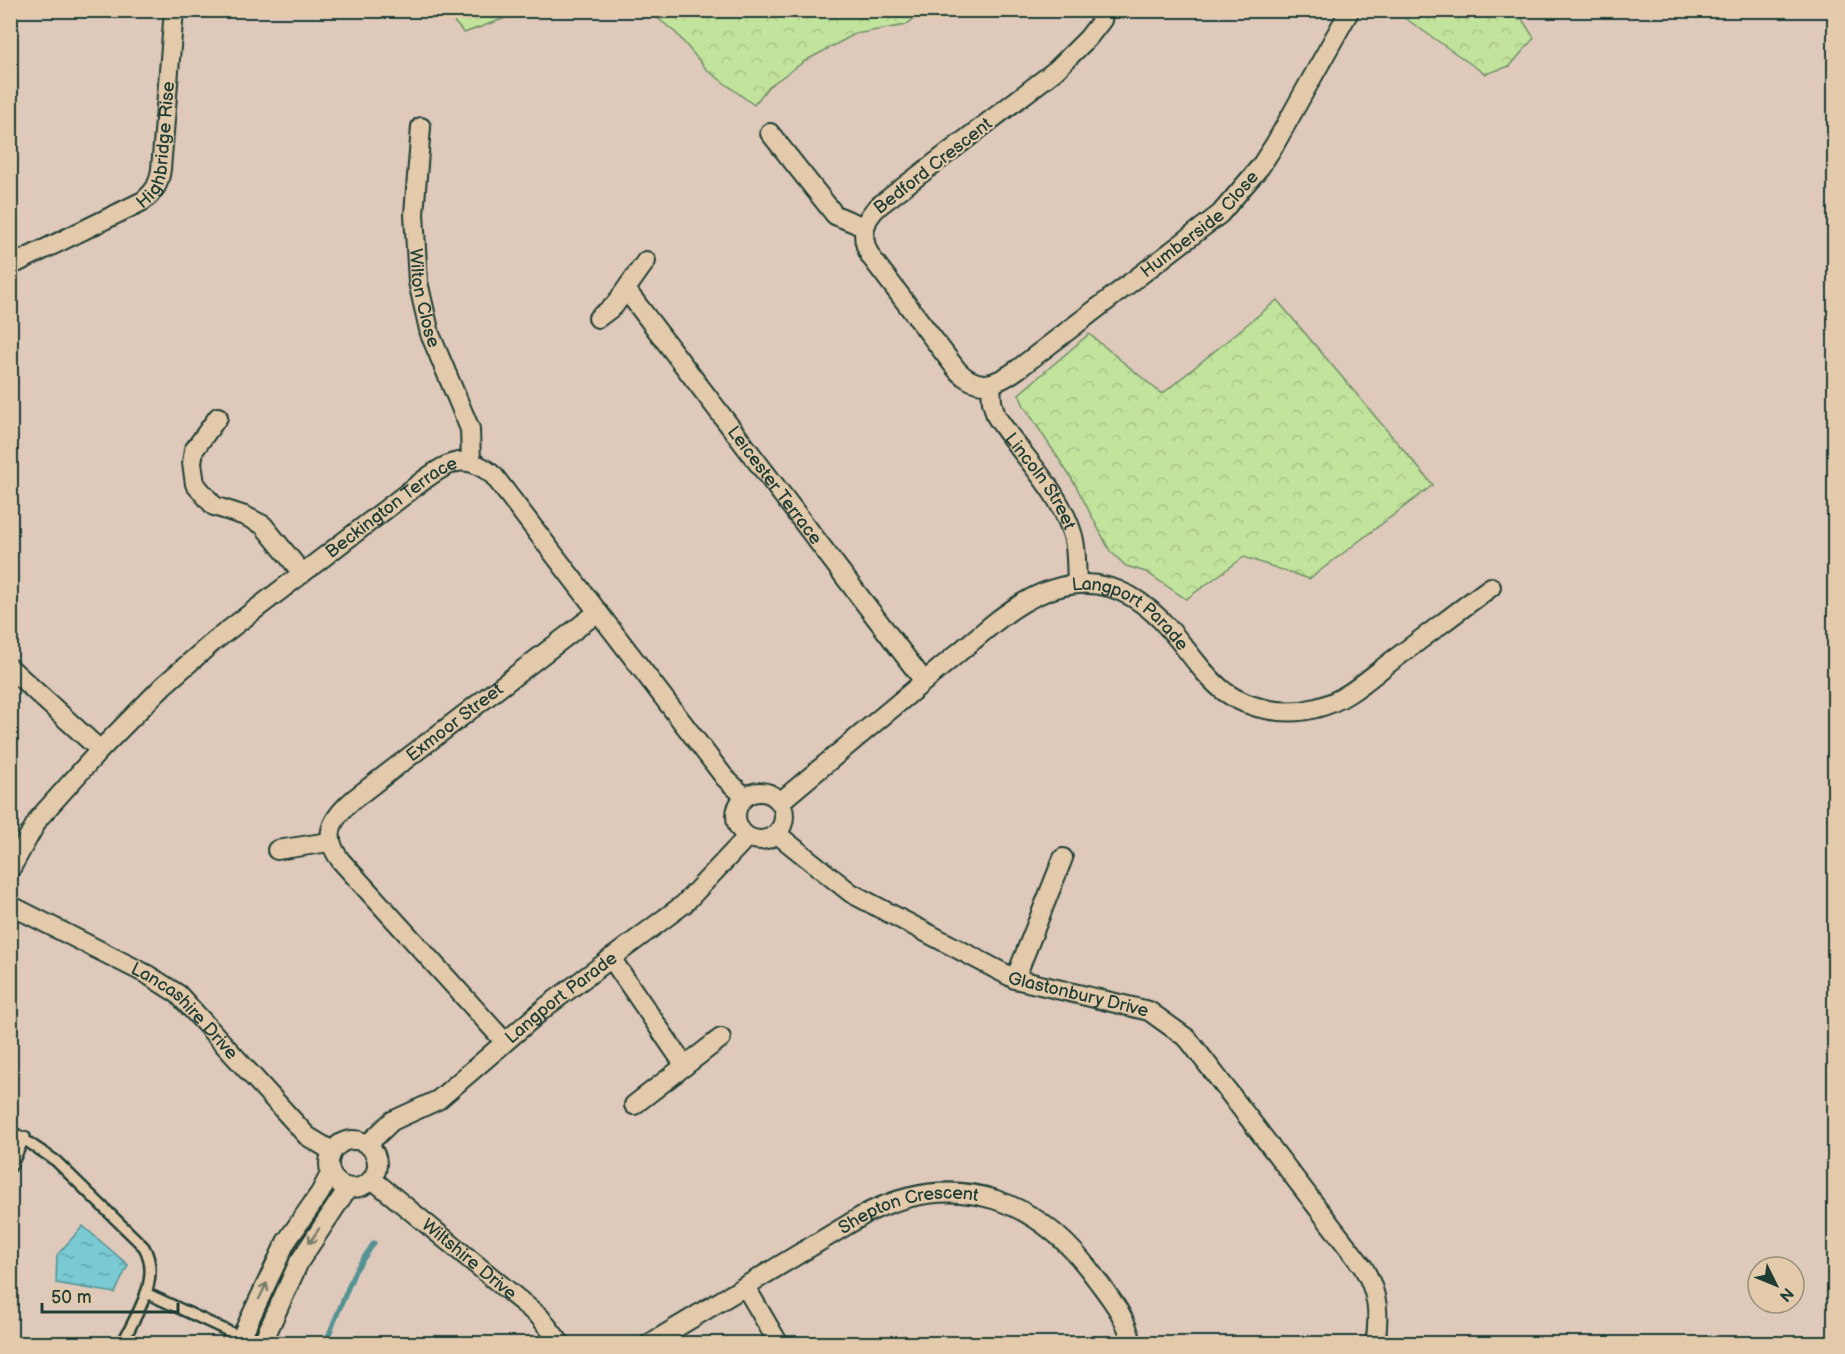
<svg xmlns="http://www.w3.org/2000/svg" width="1845" height="1354" font-family="'Balsamiq Sans',sans-serif">
<style>
.forest{fill:url(#forest-crowns);stroke:#709068;stroke-width:1.5}
.water{fill:url(#water-ripples);stroke:#559293;stroke-width:1.5}
.lines{fill:none;stroke-linecap:round;stroke-linejoin:round}
.stream{stroke:#559293;stroke-width:5}
.service-casing{stroke:#1f3d34;stroke-width:14}
.minor-casing{stroke:#1f3d34;stroke-width:22}
.service{stroke:#e3caab;stroke-width:9}
.minor{stroke:#e3caab;stroke-width:18}
.oneway{stroke:#777c6a}
.labels{text-anchor:middle;dominant-baseline:central;stroke-width:4.5;stroke-linejoin:round;paint-order:stroke}
.street-label{font-size:18px;fill:#1f3d34;stroke:#e3caab}
</style>
<defs>
<pattern id="forest-crowns" width="20" height="18" patternUnits="userSpaceOnUse" patternTransform="scale(1.5)"><rect width="20" height="18" fill="#c2e39c"/><path d="M2 6a3 3 0 1 1 6 0M12 15a3 3 0 1 1 6 0" fill="none" stroke="#a6c487"/></pattern>
<pattern id="water-ripples" width="26" height="14" patternUnits="userSpaceOnUse" patternTransform="scale(1.5)"><rect width="26" height="14" fill="#79cad3"/><path d="M2 4q2-2 4 0t4 0M15 11q2-2 4 0t4 0" fill="none" stroke="#63a5ac"/></pattern>
</defs>
<rect width="100%" height="100%" fill="#dec9bb"/>
<filter id="ink" filterUnits="userSpaceOnUse"><feTurbulence type="fractalNoise" baseFrequency=".0167" numOctaves="2"/><feDisplacementMap in="SourceGraphic" scale="12" xChannelSelector="R" yChannelSelector="G"/><feConvolveMatrix kernelMatrix="1 2 1 2 8 2 1 2 1" color-interpolation-filters="sRGB"/></filter>
<g filter="url(#ink)">
<g class="forest">
<path d="M445,11h80l-61,22z"/>
<path d="M649,11h274l-17,14 -51,9 -50,27 -37,26 -14,18 -47,-35 -31,-37z"/>
<path d="M1403,11h114l17,27 -24,28 -25,8 -83,-58z"/>
<path d="M1277,300l156,185 -124,94 -65,-22 -58,42 -40,-27 -20,-6 -16,-15 -35,-67 -51,-78 -5,-12 70,-60 73,60z"/>
</g>
<path class="water" d="M83,1226l45,39 -13,28 -59,-10 1,-28z"/>
<g class="lines">
<path class="stream" d="M325,1344l30,-73 19,-28"/>
<g class="service-casing">
<g id="service">
<path d="M10,1130l46,31 88,86c18,32 -8,67 -22,97"/>
<path d="M10,1168l15,-31"/>
<path d="M146,1293l110,51"/>
</g>
</g>
<g class="minor-casing">
<g id="minor">
<path id="s1" d="M1104,10l-2,10 -14,18 -32,32 -176,135c-17,14 -21,32 -9,52l86,113c21,22 39,15 61,-1l202,-155 40,-47 15,-23 75,-134"/>
<path id="s2" d="M421,127l-7,87 4,68 12,52 40,95 1,33"/>
<path d="M770,133l65,82 29,12"/>
<path id="s3" d="M10,266l133,-65c12,-10 16,-17 18,-32l13,-159"/>
<path id="s4" d="M627,291l297,390"/>
<path d="M598,318l16,-12 32,-45"/>
<path id="s5" d="M991,385l1,17 4,14c26,41 63,72 77,120 4,14 3,32 4,46"/>
<path d="M218,417l-24,33 -2,13 3,21 19,22 31,10 18,9 39,48"/>
<path d="M10,668l90,82"/>
<circle cx="760" cy="816" r="24"/>
<path id="s6" d="M780,802l214,-179c62,-50 122,-57 177,8 17,19 33,45 54,61 25,18 62,24 91,16 30,-7 53,-30 77,-48 33,-24 65,-49 98,-73"/>
<path id="s7" d="M777,834l74,59 164,86 134,32 39,28 175,228c15,25 17,48 12,77"/>
<path d="M277,850l52,-8"/>
<path id="s8" d="M10,870l29,-52 61,-68 64,-65 49,-43 211,-162c26,-19 43,-28 70,-4l231,302 20,19"/>
<path id="s9" d="M10,905l138,70 30,19 129,142 25,15"/>
<path d="M611,958l74,108"/>
<path d="M1015,979l48,-121"/>
<path id="s10" d="M504,1041l-163,-180c-20,-26 -9,-43 13,-62l244,-187"/>
<path d="M634,1105l87,-67"/>
<circle cx="353" cy="1164" r="24"/>
<path id="s11" d="M368,1144l24,-23 46,-21 109,-94 137,-102 63,-67"/>
<path id="s12" d="M372,1179l168,138 21,27"/>
<path d="M745,1286l34,58"/>
<path d="M238,1344l48,-102 34,-49 10,-19"/>
<path d="M262,1344l37,-82 49,-74"/>
<path id="s13" d="M649,1344l218,-131c92,-45 173,-13 230,67 15,20 30,39 35,64"/>
</g>
</g>
<use href="#service" class="service"/>
<use href="#minor" class="minor"/>
</g>
<defs><path id="oneway-shaft" d="M-6 0H5M1.5-3L5.5 0L1.5 3" fill="none" stroke-width="1.6" stroke-linecap="round" stroke-linejoin="round" transform="scale(1.5)"/></defs>
<g class="oneway">
<use href="#oneway-shaft" transform="translate(314 1236) rotate(124)"/>
<use href="#oneway-shaft" transform="translate(263 1291) rotate(-64)"/>
</g>
</g>
<g class="labels">
<g class="street-label">
<text stroke="none"><textPath href="#s3" startOffset="208">Highbridge Rise</textPath></text>
<text transform="translate(933 166) rotate(-38)">Bedford Crescent</text>
<text stroke="none"><textPath href="#s1" startOffset="802">Humberside Close</textPath></text>
<text stroke="none"><textPath href="#s2" startOffset="172">Wilton Close</textPath></text>
<text stroke="none"><textPath href="#s5" startOffset="111">Lincoln Street</textPath></text>
<text stroke="none"><textPath href="#s4" startOffset="244">Leicester Terrace</textPath></text>
<text stroke="none"><textPath href="#s8" startOffset="531">Beckington Terrace</textPath></text>
<text stroke="none"><textPath href="#s6" startOffset="435">Langport Parade</textPath></text>
<text stroke="none"><textPath href="#s10" startOffset="442">Exmoor Street</textPath></text>
<text stroke="none"><textPath href="#s7" startOffset="345">Glastonbury Drive</textPath></text>
<text stroke="none"><textPath href="#s11" startOffset="244">Langport Parade</textPath></text>
<text stroke="none"><textPath href="#s9" startOffset="206">Lancashire Drive</textPath></text>
<text stroke="none"><textPath href="#s13" startOffset="296">Shepton Crescent</textPath></text>
<text stroke="none"><textPath href="#s12" startOffset="126">Wiltshire Drive</textPath></text>
</g>
</g>
<rect width="1845" height="1354" fill="none" stroke="#e3caab" stroke-width="36"/>
<rect x="18" y="18" width="1809" height="1318" fill="none" stroke="#1f3d34" stroke-width="2" filter="url(#ink)"/>
<g transform="translate(1776 1285) rotate(133)"><circle r="28" fill="#e3caab" stroke="#95927b" stroke-width="1.5"/>
<path d="M0-4.5L10 22L0 15L-10 22Z" fill="#1f3d34"/>
<text y="-9" font-size="16" font-weight="bold" text-anchor="middle" fill="#1f3d34">N</text>
</g>
<path d="M42 1303v9h136v-9" fill="none" stroke="#1f3d34" stroke-width="3"/>
<text x="51" y="1303" font-size="18" fill="#1f3d34" stroke="#e3caab" stroke-width="4.5" paint-order="stroke">50 m</text>
</svg>
